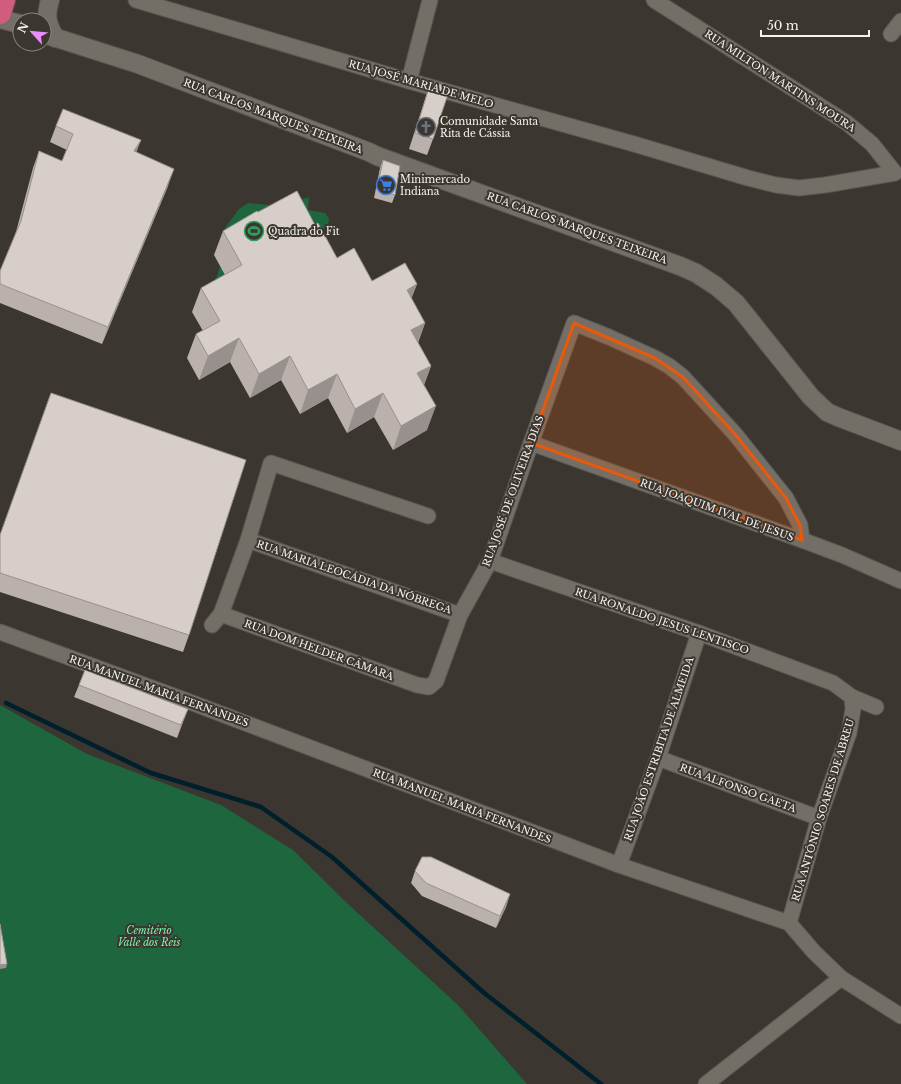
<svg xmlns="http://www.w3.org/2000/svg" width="901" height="1084" font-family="'Libre Baskerville',serif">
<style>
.green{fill:#1e663e}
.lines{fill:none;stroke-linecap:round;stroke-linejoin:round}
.stream{stroke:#001f2d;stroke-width:4.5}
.minor-casing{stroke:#59554f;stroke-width:17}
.tertiary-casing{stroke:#59554f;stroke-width:20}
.motorway-casing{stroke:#59554f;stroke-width:24}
.minor{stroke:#736e66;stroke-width:15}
.tertiary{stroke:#736e66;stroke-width:18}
.motorway{stroke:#d15d7e;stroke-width:22}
.wall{fill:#bab1ad}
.shaded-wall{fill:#97908d}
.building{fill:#d8cec9;stroke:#97908d}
.marked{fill:#e8590c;fill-opacity:0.2;stroke:#e8590c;stroke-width:3;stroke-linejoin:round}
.labels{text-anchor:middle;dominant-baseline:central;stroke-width:4;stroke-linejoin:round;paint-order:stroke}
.street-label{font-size:10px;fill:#f6f3ef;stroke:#3b362f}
.poi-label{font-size:10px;fill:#f6f3ef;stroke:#3b362f;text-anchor:start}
.park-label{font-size:10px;font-style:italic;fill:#7ef4ac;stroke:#3b362f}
</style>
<rect width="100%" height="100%" fill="#3b362f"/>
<g class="green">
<path d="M309,197l-1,13 17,3 4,6 -1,7 -13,8 -82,34 -27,38 23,-64 -4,-14 14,-19 9,-6 29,3z"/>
<path d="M0,705l87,49 134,51 72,45 56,55 109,100 69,79h-527z"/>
</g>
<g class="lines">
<path class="stream" d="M6,703l145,70 110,34 71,50 151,135 118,92"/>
<g class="minor-casing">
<g id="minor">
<path d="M136,0l273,81 225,63 114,34 28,7 23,3 26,-3 70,-12 -23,-29 -25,-21 -193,-123"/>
<path d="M891,34l10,-13"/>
<path d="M409,81l21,-81"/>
<path d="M531,443l271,97 40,15 59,26"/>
<path d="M248,540l212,75"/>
<path d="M490,561l209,72 134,50 19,14 1,12 -4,24 -30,85 -30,105"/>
<path d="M221,614l196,71 12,2 7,-6 24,-66 30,-54 41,-118 43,-120 35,14 46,21 14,8 14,11 52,57 51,64 14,27 2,15"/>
<path d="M212,625l9,-11 27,-74 23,-77 157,53"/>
<path d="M0,632l182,67 437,166 170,58 25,29 27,26 60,38"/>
<path d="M852,697l24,10"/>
<path d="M658,758l161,60"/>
<path d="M619,865l39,-107 41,-125"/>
<path d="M706,1084l135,-106"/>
</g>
</g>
<g class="tertiary-casing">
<g id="tertiary">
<path d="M50,0c-5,17 -3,23 5,38"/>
<path d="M0,19l20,5"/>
<path d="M44,34l94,30 231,88 8,4 303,110 16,7 20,13 20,17 75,94 16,15 11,5 63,24"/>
</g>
</g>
<g class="motorway-casing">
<path id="motorway" d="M0,13l4,-13"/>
</g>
<use href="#minor" class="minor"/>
<use href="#tertiary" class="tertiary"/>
<use href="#motorway" class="motorway"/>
</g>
<g class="wall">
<path d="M431,81l2,58 -6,16 -18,-6z"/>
<path d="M56,126l85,14 -5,12 32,34 -66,158 -102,-41v-32l16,-39 17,-64 6,-17 23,10 5,-11 -17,-8z"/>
<path d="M383,160l12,35 -3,8 -18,-5 6,-30z"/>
<path d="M258,212l57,13 22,33 35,23 45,3 -6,14 14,25 -7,20 13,23 -7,19 3,45 -34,20 -19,-33 -27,16 -19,-35 -28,16 -19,-34 -31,18 -20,-36 -31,18 -12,-22 9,-24 7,-3 -11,-19 9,-24 24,-13 -11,-20 9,-24z"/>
<path d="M0,535l189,100 -6,17 -183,-60z"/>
<path d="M79,685l109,24 -11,29 -103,-41z"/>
<path d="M415,871l95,23 -4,13 -10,21 -74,-32 -11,-13z"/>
</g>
<g class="shaded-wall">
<path d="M141,140l-6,16 -1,-5z"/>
<path d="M174,169l-6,17 -66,158 6,-17z"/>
<path d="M417,284l-9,24 -1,-18z"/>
<path d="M425,323l-9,24 -5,-17z"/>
<path d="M239,338l-9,24 -31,18 9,-24z"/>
<path d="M290,356l-9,24 -31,18 9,-24z"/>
<path d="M431,366l-9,24 -5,-17z"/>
<path d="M337,374l-9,24 -28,16 8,-24z"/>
<path d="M383,393l-9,24 -27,16 8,-24z"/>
<path d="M436,406l-9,24 -34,20 8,-24z"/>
<path d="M188,709l-5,12 -6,17 4,-13z"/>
<path d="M510,894l-4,13 -10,21 4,-12z"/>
<path d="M7,964l-1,4 -6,1v-4z"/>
</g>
<g class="building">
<path d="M431,81l19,7 -17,51 -18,-6z"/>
<path d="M63,109l78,31 -7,11 40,18 -66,158 -108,-43v-13l21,-50 18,-70 23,10 11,-27 -17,-8z"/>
<path d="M383,160l17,6 -5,29 -18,-6z"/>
<path d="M297,191l18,34 3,-2 19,35 17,-10 18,33 33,-18 12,21 -10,6 18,33 -14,7 20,36 -14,7 19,33 -35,20 -18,-33 -28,16 -18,-35 -29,16 -18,-34 -31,18 -20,-36 -31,18 -12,-22 24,-13 -19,-33 41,-23 -19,-34 34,-20 1,1z"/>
<path d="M51,393l195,67 -57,175 -189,-62v-38z"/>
<path d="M85,670l103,39 -7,16 -102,-40z"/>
<path d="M422,857h9l79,37 -10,22 -74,-33 -11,-12z"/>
<path d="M0,924l7,40 -7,1z"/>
</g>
<path class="marked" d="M574,323l81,35 28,19 52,57 51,64 14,27 2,15 -271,-97z"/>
<defs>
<g id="church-ring" transform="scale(1)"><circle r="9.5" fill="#3b362f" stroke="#6b7280" stroke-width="1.5"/><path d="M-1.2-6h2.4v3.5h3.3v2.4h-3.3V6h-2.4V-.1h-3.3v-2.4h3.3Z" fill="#6b7280"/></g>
<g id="supermarket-ring" transform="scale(1)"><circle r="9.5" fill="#3b362f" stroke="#3f7fe0" stroke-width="1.5"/><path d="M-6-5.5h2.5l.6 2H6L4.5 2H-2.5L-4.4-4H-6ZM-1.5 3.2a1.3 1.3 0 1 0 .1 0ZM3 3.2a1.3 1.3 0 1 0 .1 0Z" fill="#3f7fe0"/></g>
<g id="stadium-ring" transform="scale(1)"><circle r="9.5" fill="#3b362f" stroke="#2e9e5b" stroke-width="1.5"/><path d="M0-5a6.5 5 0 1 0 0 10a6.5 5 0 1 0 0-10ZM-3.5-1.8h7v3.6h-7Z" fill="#2e9e5b"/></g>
</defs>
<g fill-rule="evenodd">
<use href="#church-ring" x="426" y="127"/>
<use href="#supermarket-ring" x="386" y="185"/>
<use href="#stadium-ring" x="254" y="231"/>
</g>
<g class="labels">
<g class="street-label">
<text transform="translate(780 81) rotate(33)">RUA MILTON MARTINS MOURA</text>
<text transform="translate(421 84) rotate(16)">RUA JOSÉ MARIA DE MELO</text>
<text transform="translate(273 116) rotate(21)">RUA CARLOS MARQUES TEIXEIRA</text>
<text transform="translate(577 228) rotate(20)">RUA CARLOS MARQUES TEIXEIRA</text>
<text transform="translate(513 491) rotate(-70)">RUA JOSÉ DE OLIVEIRA DIAS</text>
<text transform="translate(717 510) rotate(20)">RUA JOAQUIM IVAL DE JESUS</text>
<text transform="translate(354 577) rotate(19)">RUA MARIA LEOCÁDIA DA NÓBREGA</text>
<text transform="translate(662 621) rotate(19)">RUA RONALDO JESUS LENTISCO</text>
<text transform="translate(319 650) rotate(20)">RUA DOM HELDER CÂMARA</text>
<text transform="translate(159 691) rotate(20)">RUA MANUEL MARIA FERNANDES</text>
<text transform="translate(659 749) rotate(-71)">RUA JOÃO ESTRIBITA DE ALMEIDA</text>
<text transform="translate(738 788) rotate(20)">RUA ALFONSO GAETA</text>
<text transform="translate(462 806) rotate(21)">RUA MANUEL MARIA FERNANDES</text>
<text transform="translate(823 810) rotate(-73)">RUA ANTÔNIO SOARES DE ABREU</text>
</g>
<g class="poi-label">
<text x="440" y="121">Comunidade Santa<tspan x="440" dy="12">Rita de Cássia</tspan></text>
<text x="400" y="179">Minimercado<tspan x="400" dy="12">Indiana</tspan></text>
<text x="268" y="231">Quadra do Fit</text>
</g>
<g class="park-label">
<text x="149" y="930">Cemitério<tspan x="149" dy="12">Valle dos Reis</tspan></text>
</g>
</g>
<g transform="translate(32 32) rotate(297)"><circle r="19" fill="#3b362f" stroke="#86827c"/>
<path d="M0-3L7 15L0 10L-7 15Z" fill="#eb8dfc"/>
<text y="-6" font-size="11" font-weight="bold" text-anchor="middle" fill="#f6f3ef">N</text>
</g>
<path d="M761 30v6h108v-6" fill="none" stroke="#f6f3ef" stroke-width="2"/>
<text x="767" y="30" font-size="12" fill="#f6f3ef" stroke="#3b362f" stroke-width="3" paint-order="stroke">50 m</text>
</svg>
